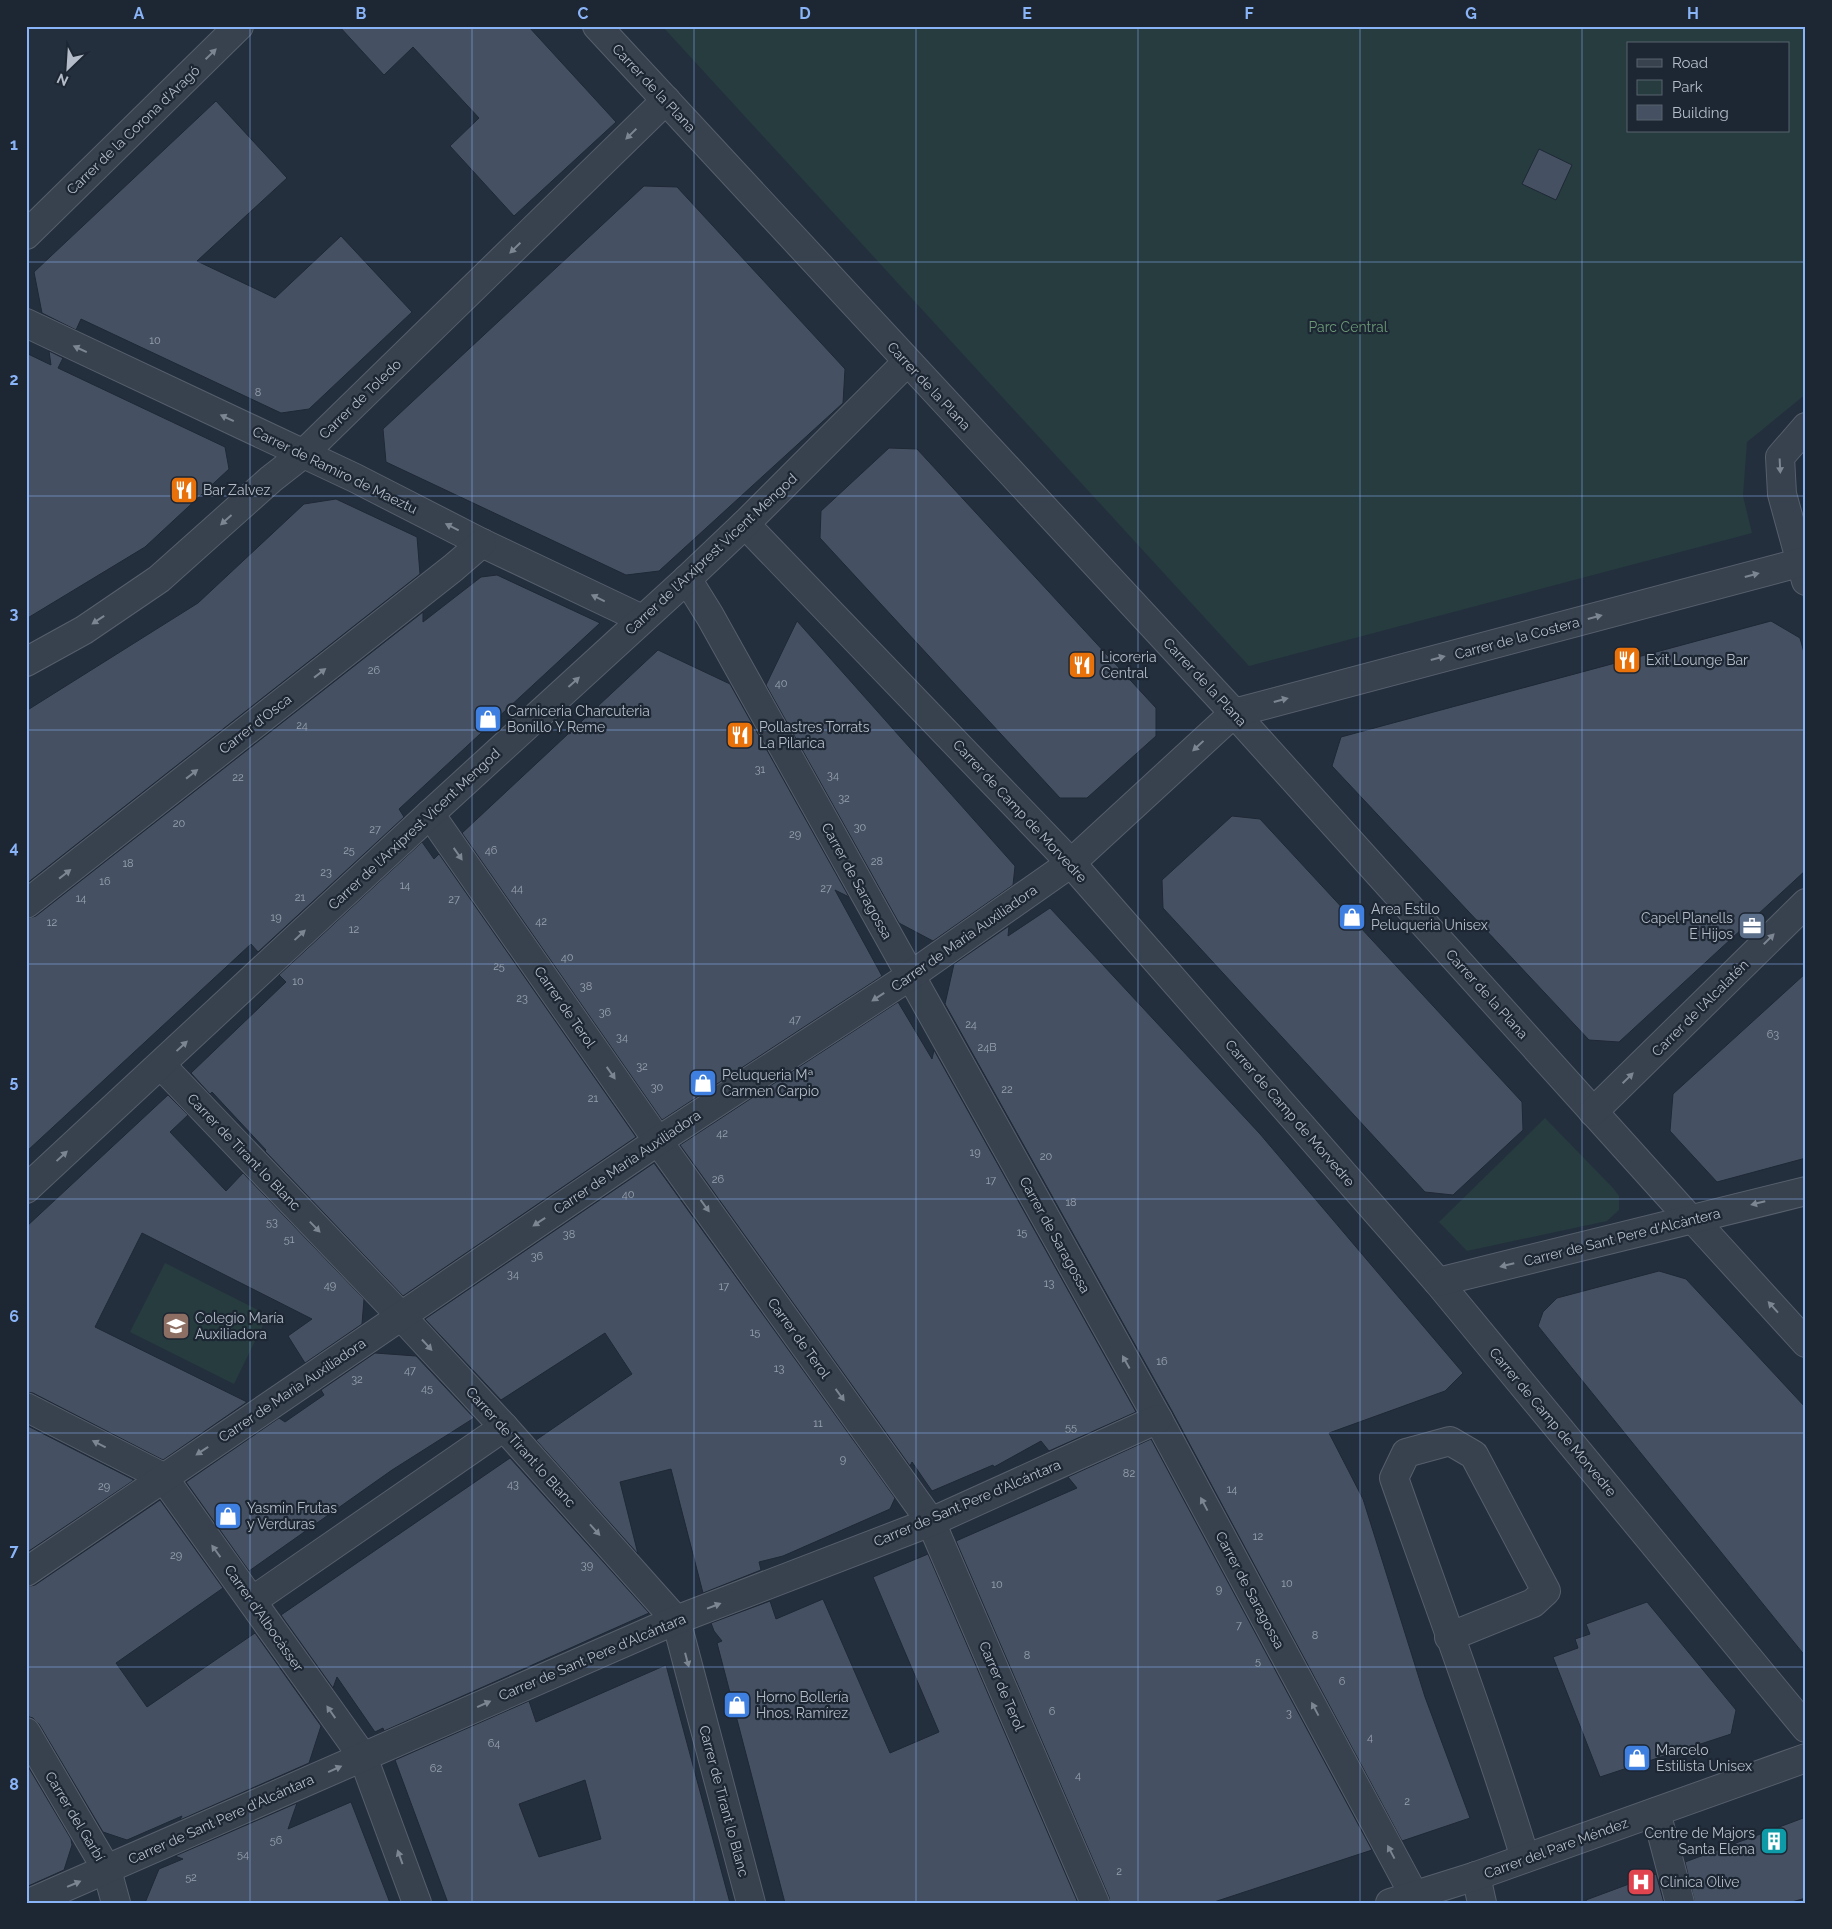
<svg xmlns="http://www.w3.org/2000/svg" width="1832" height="1929" font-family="Raleway,sans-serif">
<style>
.green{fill:#263c3f;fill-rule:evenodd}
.building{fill:#455162;stroke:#1f2835;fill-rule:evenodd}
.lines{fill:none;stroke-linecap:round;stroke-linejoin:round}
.minor-casing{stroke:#565f6c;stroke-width:30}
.minor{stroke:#38414e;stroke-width:28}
.oneway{fill:#7c8592}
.grid{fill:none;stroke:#8ab4f8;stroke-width:1;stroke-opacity:0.55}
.labels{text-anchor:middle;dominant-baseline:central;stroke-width:4.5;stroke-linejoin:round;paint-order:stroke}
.number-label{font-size:11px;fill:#98a1af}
.street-label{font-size:14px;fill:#b4bcc9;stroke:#1d2633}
.park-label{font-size:14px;fill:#6b9a76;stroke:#1d2633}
.poi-label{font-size:14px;fill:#b4bcc9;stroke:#1d2633;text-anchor:start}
.neatline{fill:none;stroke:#8ab4f8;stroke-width:2}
.grid-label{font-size:16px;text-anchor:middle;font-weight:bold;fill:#8ab4f8}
</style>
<rect width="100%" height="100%" fill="#242f3e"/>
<g class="green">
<path d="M662,26h1144v368l-59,48 -4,54 9,37 -503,133zM1628,44h160v87h-160z"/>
<path d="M1545,1118l68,70 6,8v14l-12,11 -140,30 -28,-29z"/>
<path d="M165,1263l103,52 -34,69 -104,-52z"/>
</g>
<g class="building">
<path d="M339,26h189l88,96 -102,94 -64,-70 29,-28 -66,-71 -29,28z"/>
<path d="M216,101l71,77 -90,83 78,37 66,-62 71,76 -103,97 -28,4 -200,-94 -5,11 -34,-17 -8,-41z"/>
<path d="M1539,149l33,16 -16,35 -34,-16z"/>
<path d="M644,186l33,1 168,182 -2,34 -184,168 -33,4 -240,-113 -3,-33z"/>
<path d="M49,351l14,7 -5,10 167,79 4,22 -84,78 -119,72v-266l25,12z"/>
<path d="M889,448l28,1 239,259v28l-69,62h-27l-240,-260 1,-27z"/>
<path d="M336,499l81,38 3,37 -394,310v-173l172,-108 106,-99z"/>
<path d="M497,575l103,48 -201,186 5,8 -146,135 -7,-8 -225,208v-233l10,-3 387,-304v10l58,-45z"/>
<path d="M797,621l218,245 -2,19 -80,56 -34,-18 -133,-238z"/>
<path d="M1771,621l29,17 6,22v210l-187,172 -30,-2 -257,-274 9,-29z"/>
<path d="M658,650l72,34 119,213 -14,-7 47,86 -220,144 -200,-287z"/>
<path d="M1232,816l28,3 262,283 1,28 -70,65 -28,-3 -262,-284 -1,-28z"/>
<path d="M422,842l12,17 5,-5 197,283 -233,159 -138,-145 1,-1 -54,-58 -2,2 -19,-21 95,-91 -7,-7z"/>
<path d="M1050,908l210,226 203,239 -18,18 -116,42 34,66 62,198 45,121 -68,23 -230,-430 -227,-407 9,-40 55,-38 -1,10z"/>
<path d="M1806,973v185l-89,24 -47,-51 3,-37z"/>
<path d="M898,1002l34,57 2,-9 202,362 -87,39 -8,-10 -47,26 -1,-2 -61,26 -20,-29 -2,4 -230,-321z"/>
<path d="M168,1095l20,20 -18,17 56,59 17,-18 121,126 -2,25 -57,39 -17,-27 24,-17 -170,-86 -47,94 152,75 -84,58 -130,-67 -7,-1v-165z"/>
<path d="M654,1163l241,335 -5,11 -107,47 -24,6 2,8 -58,23 -32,-124 -51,13 18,72 -102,-114 96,-66 -27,-41 -104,67 -76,-81z"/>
<path d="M1659,1271l27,8 120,129v249l-268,-331 5,-14 14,-14z"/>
<path d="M375,1353l41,3 58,62 -82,52 -143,101 -63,-89 93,-64 6,4 39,-27 -3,-5z"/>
<path d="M26,1425l108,55 -108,73z"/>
<path d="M1151,1439l221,411 -161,53h-101l-1,-6 -153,-356 121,-53 -9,-11z"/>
<path d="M510,1458l139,155 -265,118 -1,-3 -8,4 -38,-55 -4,11 -52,-73z"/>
<path d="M160,1500l63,88 -107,75 31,44 108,-74 66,93 -12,37 -129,57 2,-4 -55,24 -24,-8 -64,-108 -6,-6 -7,-2v-129l9,-2z"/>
<path d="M928,1554l150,349h-293l-68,-260 5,-2 -8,-10 -3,-8 59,-22 6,18 47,-20 67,154 49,-21 -66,-155z"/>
<path d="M1647,1602l89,108 -5,24 -131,43 -47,-120 25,-9 -3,-9 15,-5 -4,-10z"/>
<path d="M666,1665l64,238h-282l-53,-143 134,-59 7,21zM585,1780l16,59 -62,18 -20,-53z"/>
<path d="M26,1763l45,76 1,6 -8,25 -38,17z"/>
<path d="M351,1802l39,101h-245l14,-34 24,-10 -8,-3 122,-53 -9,26z"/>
<path d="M1806,1817v81l-18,5h-93l-10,-41z"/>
<path d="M1656,1874l8,29h-77l-1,-3z"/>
</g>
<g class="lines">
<g class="minor-casing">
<g id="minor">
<path d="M597,26l637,687 457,507h3l112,123"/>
<path d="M26,235l213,-209"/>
<path d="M26,323l329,155 127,65 160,76"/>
<path d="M1806,427l-26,30 2,37 24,87"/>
<path d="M745,524l326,339 64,73 303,346 368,446"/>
<path d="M687,579l23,37 448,803 256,476"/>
<path d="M26,662l58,-32 75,-51 112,-100 32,-25 363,-354"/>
<path d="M430,814l228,327 273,381 164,381"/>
<path d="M26,904l427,-336 29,-25"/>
<path d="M161,1065l240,251 103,111 172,193 75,283"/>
<path d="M1593,1112l213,-209"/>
<path d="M26,1189l404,-375 257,-235 58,-55 162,-162"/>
<path d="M1438,1282l368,-91"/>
<path d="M26,1407l137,70 200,280 54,146"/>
<path d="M26,1572l632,-431 252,-165 161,-113 163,-150 572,-152"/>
<path d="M252,1601l252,-174"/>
<path d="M1449,1637l84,-34 13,-12 -72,-136 -24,-14 -44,12 -12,25c44,126 92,252 131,380"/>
<path d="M26,1732l81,138 9,33"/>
<path d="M1656,1812l24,91"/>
<path d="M1476,1876l6,27"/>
<path d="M29,1903l647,-283 255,-98 227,-103"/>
<path d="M1390,1903l86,-27 330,-118"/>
</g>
</g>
<use href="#minor" class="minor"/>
</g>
<defs><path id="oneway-solid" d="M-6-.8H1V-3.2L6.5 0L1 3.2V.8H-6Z" transform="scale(1.25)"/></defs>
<g class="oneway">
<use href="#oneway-solid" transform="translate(211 54) rotate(-44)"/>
<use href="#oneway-solid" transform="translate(631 134) rotate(136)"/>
<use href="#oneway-solid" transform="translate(515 248) rotate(136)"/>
<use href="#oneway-solid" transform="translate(80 349) rotate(-155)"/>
<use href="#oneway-solid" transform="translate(227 418) rotate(-155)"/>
<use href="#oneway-solid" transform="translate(1780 466) rotate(87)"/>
<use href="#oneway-solid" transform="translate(226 520) rotate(138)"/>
<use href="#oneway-solid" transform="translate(452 527) rotate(-153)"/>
<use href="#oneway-solid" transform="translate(1752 575) rotate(-15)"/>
<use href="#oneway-solid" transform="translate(598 598) rotate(-154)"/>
<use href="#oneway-solid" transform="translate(1595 617) rotate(-15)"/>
<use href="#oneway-solid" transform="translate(98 620) rotate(146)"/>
<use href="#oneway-solid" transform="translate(1438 658) rotate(-15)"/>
<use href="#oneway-solid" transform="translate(320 673) rotate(-38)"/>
<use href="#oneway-solid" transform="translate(574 682) rotate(-42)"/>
<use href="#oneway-solid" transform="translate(1281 700) rotate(-15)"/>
<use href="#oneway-solid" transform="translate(1198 746) rotate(137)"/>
<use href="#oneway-solid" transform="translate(192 774) rotate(-38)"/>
<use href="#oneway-solid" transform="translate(458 854) rotate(55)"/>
<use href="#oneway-solid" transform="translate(65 874) rotate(-38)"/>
<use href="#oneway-solid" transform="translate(300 935) rotate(-43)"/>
<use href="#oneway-solid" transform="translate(1769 939) rotate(-45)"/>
<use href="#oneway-solid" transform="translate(878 997) rotate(147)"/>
<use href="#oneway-solid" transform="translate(182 1046) rotate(-43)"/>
<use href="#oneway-solid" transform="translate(611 1073) rotate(55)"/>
<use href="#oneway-solid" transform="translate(1628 1078) rotate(-44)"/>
<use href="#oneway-solid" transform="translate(62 1156) rotate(-43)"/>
<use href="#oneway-solid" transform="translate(1758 1203) rotate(166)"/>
<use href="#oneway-solid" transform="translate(705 1206) rotate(54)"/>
<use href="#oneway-solid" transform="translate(539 1222) rotate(146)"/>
<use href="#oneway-solid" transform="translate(315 1227) rotate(46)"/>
<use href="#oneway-solid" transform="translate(1507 1265) rotate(166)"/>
<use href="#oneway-solid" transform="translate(1773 1307) rotate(-132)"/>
<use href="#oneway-solid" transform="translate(427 1345) rotate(47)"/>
<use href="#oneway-solid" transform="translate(1126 1362) rotate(-119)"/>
<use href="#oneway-solid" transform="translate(840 1395) rotate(54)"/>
<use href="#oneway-solid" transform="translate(99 1444) rotate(-153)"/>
<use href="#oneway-solid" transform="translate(202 1451) rotate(146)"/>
<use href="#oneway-solid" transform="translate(1204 1504) rotate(-118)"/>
<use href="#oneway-solid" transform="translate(595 1530) rotate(48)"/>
<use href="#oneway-solid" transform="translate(216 1551) rotate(-126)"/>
<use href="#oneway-solid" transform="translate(714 1606) rotate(-21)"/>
<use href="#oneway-solid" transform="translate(687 1660) rotate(75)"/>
<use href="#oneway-solid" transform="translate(484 1704) rotate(-24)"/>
<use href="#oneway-solid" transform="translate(1315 1709) rotate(-118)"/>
<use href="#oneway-solid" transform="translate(331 1712) rotate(-125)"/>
<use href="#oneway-solid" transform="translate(335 1769) rotate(-24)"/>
<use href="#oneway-solid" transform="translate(1391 1852) rotate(-118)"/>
<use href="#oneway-solid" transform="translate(400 1857) rotate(-110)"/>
<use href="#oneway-solid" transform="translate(74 1884) rotate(-23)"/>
</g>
<path class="grid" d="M250,26v1877M472,26v1877M694,26v1877M916,26v1877M1138,26v1877M1360,26v1877M1582,26v1877M26,262h1780M26,496h1780M26,730h1780M26,964h1780M26,1199h1780M26,1433h1780M26,1667h1780"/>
<defs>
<g id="restaurant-square" transform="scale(1.4375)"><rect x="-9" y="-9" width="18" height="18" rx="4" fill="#e8710a" stroke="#1d2633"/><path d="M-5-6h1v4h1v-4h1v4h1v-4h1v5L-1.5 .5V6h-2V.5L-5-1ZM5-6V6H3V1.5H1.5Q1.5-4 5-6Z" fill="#fff"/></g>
<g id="shop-square" transform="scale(1.4375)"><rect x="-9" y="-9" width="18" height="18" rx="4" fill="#3f7fe0" stroke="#1d2633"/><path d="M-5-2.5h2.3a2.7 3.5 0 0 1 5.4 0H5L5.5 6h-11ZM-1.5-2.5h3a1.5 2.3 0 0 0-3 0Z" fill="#fff"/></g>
<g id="office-square" transform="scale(1.4375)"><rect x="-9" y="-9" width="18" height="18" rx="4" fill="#5c6f8a" stroke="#1d2633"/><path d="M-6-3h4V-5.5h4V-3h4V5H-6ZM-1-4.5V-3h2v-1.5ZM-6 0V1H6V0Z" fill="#fff"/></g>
<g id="school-square" transform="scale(1.4375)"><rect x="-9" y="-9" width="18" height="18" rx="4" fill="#8d6e63" stroke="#1d2633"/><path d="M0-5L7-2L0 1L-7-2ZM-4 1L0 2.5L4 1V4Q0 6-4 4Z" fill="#fff"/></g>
<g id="building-square" transform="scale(1.4375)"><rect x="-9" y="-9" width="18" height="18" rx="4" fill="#0f9aa8" stroke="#1d2633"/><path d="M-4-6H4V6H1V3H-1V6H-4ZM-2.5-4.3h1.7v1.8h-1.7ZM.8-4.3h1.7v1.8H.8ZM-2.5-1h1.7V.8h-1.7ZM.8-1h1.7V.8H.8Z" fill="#fff"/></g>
<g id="hospital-square" transform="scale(1.4375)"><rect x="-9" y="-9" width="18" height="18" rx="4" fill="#e0444e" stroke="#1d2633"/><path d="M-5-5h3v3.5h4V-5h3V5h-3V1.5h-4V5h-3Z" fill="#fff"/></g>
</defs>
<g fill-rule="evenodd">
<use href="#restaurant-square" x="184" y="490"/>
<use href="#restaurant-square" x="1627" y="660"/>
<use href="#restaurant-square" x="1082" y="665"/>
<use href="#shop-square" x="488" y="719"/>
<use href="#restaurant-square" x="740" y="735"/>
<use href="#shop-square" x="1352" y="917"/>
<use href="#office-square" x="1752" y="926"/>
<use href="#shop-square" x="703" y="1083"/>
<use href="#school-square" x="176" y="1326"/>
<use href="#shop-square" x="228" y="1516"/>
<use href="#shop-square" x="737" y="1705"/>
<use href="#shop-square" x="1637" y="1758"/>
<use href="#building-square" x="1774" y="1841"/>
<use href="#hospital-square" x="1641" y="1882"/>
</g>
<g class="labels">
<g class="number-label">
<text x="155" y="340">10</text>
<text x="258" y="392">8</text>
<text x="374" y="670">26</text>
<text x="781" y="683">40</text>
<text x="302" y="725">24</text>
<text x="760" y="769">31</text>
<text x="833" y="775">34</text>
<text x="238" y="777">22</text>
<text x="844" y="798">32</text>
<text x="179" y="823">20</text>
<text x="860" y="827">30</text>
<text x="375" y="829">27</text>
<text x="795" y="834">29</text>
<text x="349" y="850">25</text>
<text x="491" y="850">46</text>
<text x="877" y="861">28</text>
<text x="128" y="863">18</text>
<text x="326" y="872">23</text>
<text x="105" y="881">16</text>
<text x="405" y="885">14</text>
<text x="517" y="888">44</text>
<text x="826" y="888">27</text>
<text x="300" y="897">21</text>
<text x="81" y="898">14</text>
<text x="454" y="899">27</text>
<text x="276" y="917">19</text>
<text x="541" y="921">42</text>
<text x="52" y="922">12</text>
<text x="354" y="929">12</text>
<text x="567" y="957">40</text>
<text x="499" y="966">25</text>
<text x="298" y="981">10</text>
<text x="586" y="986">38</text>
<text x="522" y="998">23</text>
<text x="605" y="1012">36</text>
<text x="795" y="1019">47</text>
<text x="971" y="1024">24</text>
<text x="1773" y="1034">63</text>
<text x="622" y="1037">34</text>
<text x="987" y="1047">24B</text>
<text x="642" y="1066">32</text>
<text x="657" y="1087">30</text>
<text x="1007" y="1089">22</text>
<text x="593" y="1098">21</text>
<text x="722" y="1133">42</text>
<text x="975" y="1152">19</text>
<text x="1046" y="1156">20</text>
<text x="718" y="1179">26</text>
<text x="991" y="1180">17</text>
<text x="628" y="1194">40</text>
<text x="1071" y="1202">18</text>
<text x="272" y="1222">53</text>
<text x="1022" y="1232">15</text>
<text x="569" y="1234">38</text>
<text x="289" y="1239">51</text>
<text x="537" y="1256">36</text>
<text x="513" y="1274">34</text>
<text x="1049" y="1283">13</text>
<text x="330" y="1285">49</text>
<text x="724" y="1286">17</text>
<text x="755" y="1332">15</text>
<text x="1162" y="1361">16</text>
<text x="779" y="1368">13</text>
<text x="410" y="1370">47</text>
<text x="357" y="1379">32</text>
<text x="427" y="1388">45</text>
<text x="818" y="1423">11</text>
<text x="1071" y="1427">55</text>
<text x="843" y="1459">9</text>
<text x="1129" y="1473">82</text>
<text x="513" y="1484">43</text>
<text x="104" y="1486">29</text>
<text x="1232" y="1489">14</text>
<text x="1258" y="1536">12</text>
<text x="176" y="1555">29</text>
<text x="587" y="1565">39</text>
<text x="1287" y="1583">10</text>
<text x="997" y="1584">10</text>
<text x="1219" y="1589">9</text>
<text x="1239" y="1625">7</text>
<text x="1315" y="1635">8</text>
<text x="1027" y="1655">8</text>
<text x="1258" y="1661">5</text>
<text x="1342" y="1681">6</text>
<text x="1052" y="1711">6</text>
<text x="1289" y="1713">3</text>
<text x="1370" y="1737">4</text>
<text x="494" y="1743">64</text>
<text x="436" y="1768">62</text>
<text x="1078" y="1775">4</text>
<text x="1407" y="1801">2</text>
<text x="276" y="1840">56</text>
<text x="243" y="1854">54</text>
<text x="1119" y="1871">2</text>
<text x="191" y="1877">52</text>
</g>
<g class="street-label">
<text transform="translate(654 88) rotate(47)">Carrer de la Plana</text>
<text transform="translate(133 130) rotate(-44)">Carrer de la Corona d'Aragó</text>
<text transform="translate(929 386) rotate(47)">Carrer de la Plana</text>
<text transform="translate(360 399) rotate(-44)">Carrer de Toledo</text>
<text transform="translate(335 470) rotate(26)">Carrer de Ramiro de Maeztu</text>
<text transform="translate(711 554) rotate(-43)">Carrer de l'Arxiprest Vicent Mengod</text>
<text transform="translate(1517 638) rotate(-15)">Carrer de la Costera</text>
<text transform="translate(1205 682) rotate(47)">Carrer de la Plana</text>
<text transform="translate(255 724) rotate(-38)">Carrer d'Osca</text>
<text transform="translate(1020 811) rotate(47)">Carrer de Camp de Morvedre</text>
<text transform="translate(414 829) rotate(-43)">Carrer de l'Arxiprest Vicent Mengod</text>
<text transform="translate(857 881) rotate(61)">Carrer de Saragossa</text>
<text transform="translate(964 938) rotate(-35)">Carrer de Maria Auxiliadora</text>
<text transform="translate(1487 994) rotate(48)">Carrer de la Plana</text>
<text transform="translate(565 1007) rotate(55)">Carrer de Terol</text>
<text transform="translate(1700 1008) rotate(-45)">Carrer de l'Alcalatén</text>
<text transform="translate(1290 1113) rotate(49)">Carrer de Camp de Morvedre</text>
<text transform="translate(244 1152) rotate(46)">Carrer de Tirant lo Blanc</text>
<text transform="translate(627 1162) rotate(-34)">Carrer de Maria Auxiliadora</text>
<text transform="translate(1055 1235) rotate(61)">Carrer de Saragossa</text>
<text transform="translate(1622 1237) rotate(-14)">Carrer de Sant Pere d'Alcàntera</text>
<text transform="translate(799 1338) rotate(54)">Carrer de Terol</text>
<text transform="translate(292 1390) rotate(-34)">Carrer de Maria Auxiliadora</text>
<text transform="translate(1553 1422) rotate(50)">Carrer de Camp de Morvedre</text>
<text transform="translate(521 1447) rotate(48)">Carrer de Tirant lo Blanc</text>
<text transform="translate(967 1503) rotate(-23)">Carrer de Sant Pere d'Alcántara</text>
<text transform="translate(1250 1590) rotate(62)">Carrer de Saragossa</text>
<text transform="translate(264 1618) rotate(55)">Carrer d'Albocàsser</text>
<text transform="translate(592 1657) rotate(-23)">Carrer de Sant Pere d'Alcántara</text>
<text transform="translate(1002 1686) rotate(67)">Carrer de Terol</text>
<text transform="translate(724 1801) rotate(75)">Carrer de Tirant lo Blanc</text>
<text transform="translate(75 1816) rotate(59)">Carrer del Garbí</text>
<text transform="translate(221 1819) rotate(-24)">Carrer de Sant Pere d'Alcántara</text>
<text transform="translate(1556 1848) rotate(-20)">Carrer del Pare Méndez</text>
</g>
<g class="park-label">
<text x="1348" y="327">Parc Central</text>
</g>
<g class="poi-label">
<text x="203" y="490">Bar Zalvez</text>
<text x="1101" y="657">Licoreria<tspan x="1101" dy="16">Central</tspan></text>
<text x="1646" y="660">Exit Lounge Bar</text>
<text x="507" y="711">Carniceria Charcuteria<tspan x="507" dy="16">Bonillo Y Reme</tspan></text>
<text x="759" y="727">Pollastres Torrats<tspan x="759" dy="16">La Pilarica</tspan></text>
<text x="1371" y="909">Area Estilo<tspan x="1371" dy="16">Peluqueria Unisex</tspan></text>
<text x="1733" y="918" text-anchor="end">Capel Planells<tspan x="1733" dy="16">E Hijos</tspan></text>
<text x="722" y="1075">Peluqueria Mª<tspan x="722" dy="16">Carmen Carpio</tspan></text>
<text x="195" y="1318">Colegio María<tspan x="195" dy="16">Auxiliadora</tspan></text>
<text x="247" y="1508">Yasmin Frutas<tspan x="247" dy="16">y Verduras</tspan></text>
<text x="756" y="1697">Horno Bollería<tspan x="756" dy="16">Hnos. Ramírez</tspan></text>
<text x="1656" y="1750">Marcelo<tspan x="1656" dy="16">Estilista Unisex</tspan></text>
<text x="1755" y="1833" text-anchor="end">Centre de Majors<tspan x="1755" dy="16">Santa Elena</tspan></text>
<text x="1660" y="1882">Clínica Olive</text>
</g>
</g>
<rect width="1832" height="1929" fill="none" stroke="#1d2633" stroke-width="55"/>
<rect x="1627" y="42" width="162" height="90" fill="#1d2633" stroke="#59626f"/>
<rect x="1637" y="59" width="25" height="8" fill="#38414e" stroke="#59626f"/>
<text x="1672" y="68" font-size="15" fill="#b4bcc9">Road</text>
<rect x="1637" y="80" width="25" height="15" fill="#263c3f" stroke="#59626f"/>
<text x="1672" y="92" font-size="15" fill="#b4bcc9">Park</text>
<rect x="1637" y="105" width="25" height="15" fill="#455162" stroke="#59626f"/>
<text x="1672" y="118" font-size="15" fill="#b4bcc9">Building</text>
<g transform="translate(68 68) rotate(205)" stroke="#1d2633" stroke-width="4" paint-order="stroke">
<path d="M0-4L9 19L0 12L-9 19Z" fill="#b4bcc9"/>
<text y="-8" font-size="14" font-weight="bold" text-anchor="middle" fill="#b4bcc9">N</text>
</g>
<rect x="28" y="28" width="1776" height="1874" class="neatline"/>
<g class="grid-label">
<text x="139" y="19">A</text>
<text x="361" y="19">B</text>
<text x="583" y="19">C</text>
<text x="805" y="19">D</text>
<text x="1027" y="19">E</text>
<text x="1249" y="19">F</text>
<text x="1471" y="19">G</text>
<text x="1693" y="19">H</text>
<text x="14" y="150">1</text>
<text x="14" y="385">2</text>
<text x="14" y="619">3</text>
<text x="14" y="853">4</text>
<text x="14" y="1087">5</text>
<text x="14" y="1322">6</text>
<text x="14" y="1556">7</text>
<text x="14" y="1790">8</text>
</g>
</svg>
